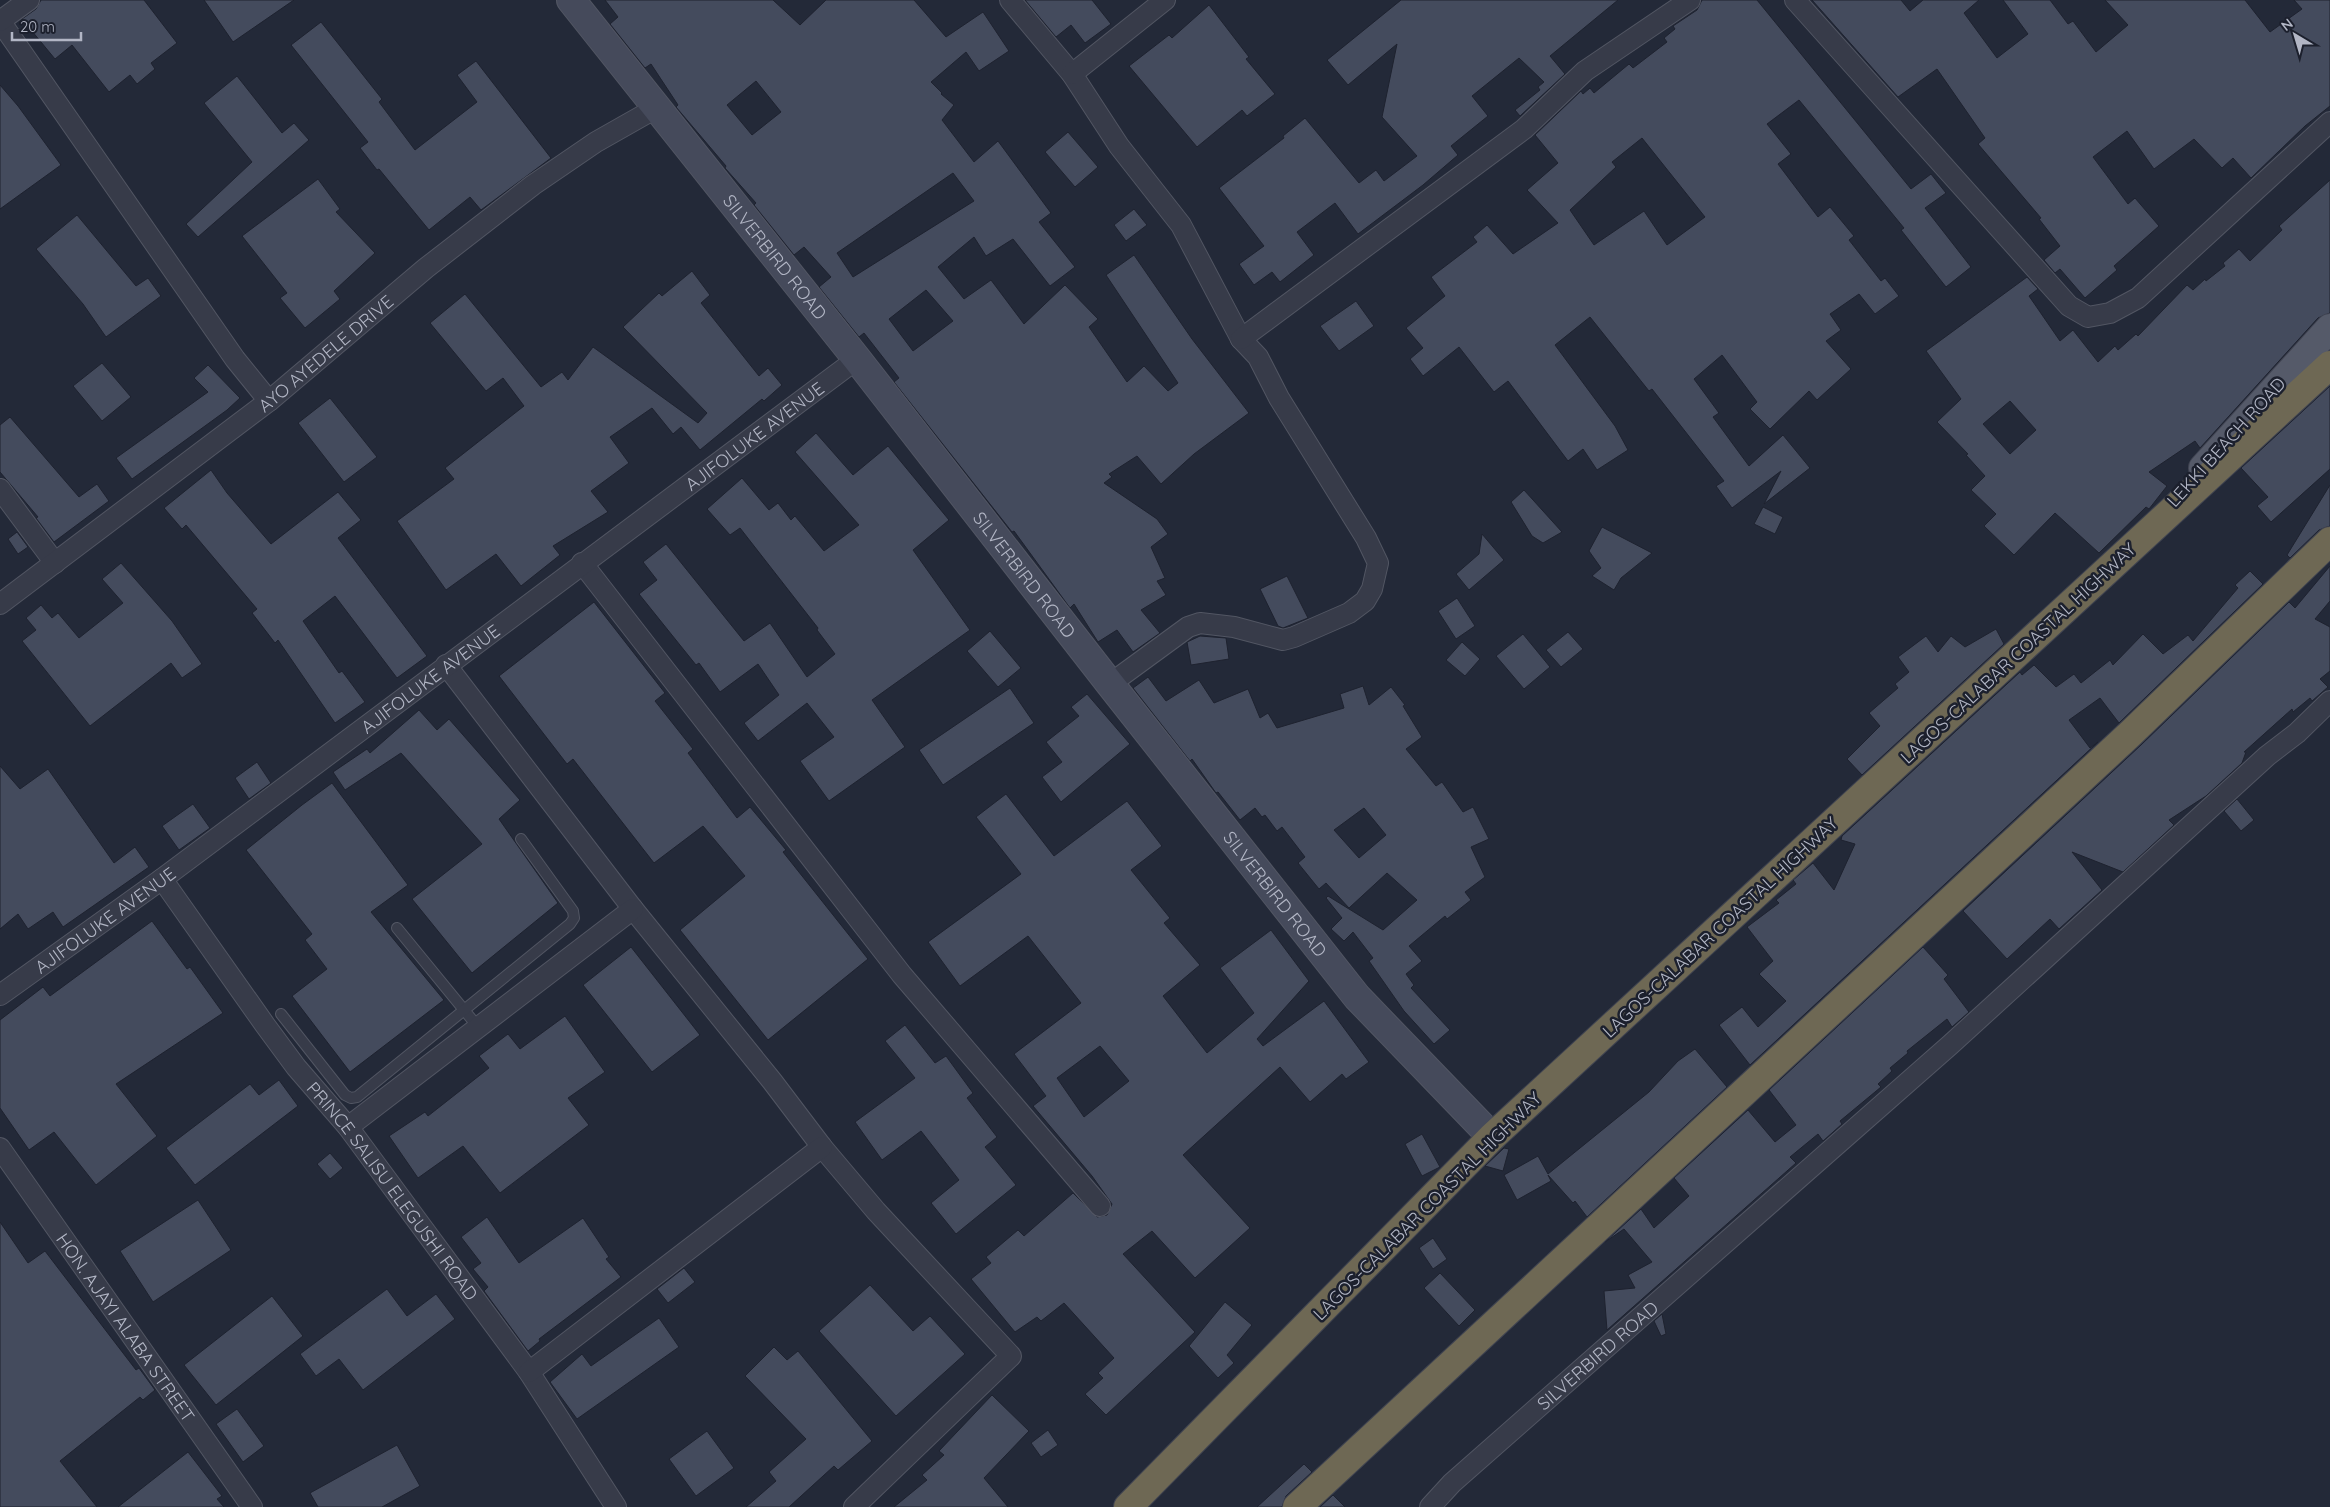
<svg xmlns="http://www.w3.org/2000/svg" width="2330" height="1507" font-family="Quicksand,sans-serif">
<style>
.building{fill:#444b5d;stroke:#1e222f;fill-rule:evenodd}
.lines{fill:none;stroke-linecap:round;stroke-linejoin:round}
.lane-casing{stroke:#525663;stroke-width:12}
.street-casing{stroke:#525663;stroke-width:22}
.secondary-casing{stroke:#525663;stroke-width:30}
.primary-casing{stroke:#404452;stroke-width:30}
.highway-casing{stroke:#3f4350;stroke-width:30}
.lane{stroke:#373b49;stroke-width:10}
.street{stroke:#373b49;stroke-width:20}
.secondary{stroke:#454a5b;stroke-width:28}
.primary{stroke:#555a69;stroke-width:28}
.highway{stroke:#6e6854;stroke-width:28}
.labels{text-anchor:middle;dominant-baseline:central;stroke-width:5;stroke-linejoin:round;paint-order:stroke}
.street-label{font-size:18px;fill:#b2b6c5;stroke:#1c202d}
</style>
<rect width="100%" height="100%" fill="#232938"/>
<g class="building">
<path d="M41,0h103l33,43 -26,20 4,6 -18,15 -7,-9 -21,17 -37,-47 -17,14 -33,-40 14,-10z"/>
<path d="M204,0h90l-61,42z"/>
<path d="M605,0h168l27,25 26,-25h88l32,37 37,-25 26,39 -30,20 -13,-19 -35,30 11,11 -1,1 13,11 -12,15 32,42 24,-21 53,72 -12,9 36,45 -25,19 -37,-47 -27,17 -12,-19 -36,30 26,32 27,-19 33,44 41,-39 33,34 -9,8 38,55 17,-16 24,25 10,-8 -72,-108 28,-20 58,84 57,74 -55,41 -33,30 -24,-28 -28,18 3,3 -8,6 53,36 11,15 -17,13 14,31 -8,3 9,14 -25,15 19,23 -27,19 -16,-22 -19,12 -24,-38 -4,4 -56,-77 -2,1 -118,-150 5,-4 -35,-45 -5,4 -40,-50 12,-10 -27,-30 -10,8 -40,-50 2,-2 -31,-35 1,-2 -50,-59 2,-2 -27,-41 -6,4 -35,-44 8,-7zM756,81l25,31 -29,23 -25,-30zM953,173l21,28 -121,76 -16,-24zM926,290l27,31 -40,30 -24,-32z"/>
<path d="M1025,0h67l19,24 -26,19 -14,-18 -15,12z"/>
<path d="M1401,0h217l-68,56 15,18 -45,42 -5,-6 25,-20 -2,-3 6,-5 -25,-24 -47,38 16,20 -37,30 7,9 -35,30 -65,49 -23,-31 -38,29 17,23 -34,27 -8,-10 -18,13 -15,-21 25,-18 -45,-58 65,-50 -1,-2 22,-18 54,65 17,-13 8,11 33,-25 -35,-39 15,-73 -49,41 -21,-25z"/>
<path d="M1702,0h55l154,189 20,-15 15,19 -21,15 46,59 -25,20 -45,-57 3,-2 -105,-128 -32,24 24,30 -13,10 40,53 12,-10 24,29 -5,4 32,41 4,-3 14,18 -24,18 -16,-20 -29,20 11,16 -15,11 25,28 -34,31 -8,-9 -39,38 -20,-20 7,-7 -35,-47 -28,24 25,34 -6,4 36,49 34,-31 27,33 -46,36 17,-33 -49,37 -16,-22 8,-5 -72,-92 -3,2 -59,-74 -35,28 60,81 13,24 -31,20 -14,-21 -15,12 -60,-80 -14,11 -35,-45 -36,29 -13,-17 13,-11 -17,-20 39,-32 -14,-19 46,-35 -4,-5 14,-12 26,29 45,-31 -31,-33 31,-27 -23,-28 46,-44 2,3 7,-6 4,5 35,-29 4,4 34,-26 -3,-4 11,-9 -2,-3 24,-16zM1642,138l63,79 -38,28 -23,-34 -50,34 -24,-35 46,-43 -4,-5z"/>
<path d="M1812,0h89l9,11 13,-11h56l-15,13 33,45 31,-24 -25,-34h47l18,24 5,-3 23,31 32,-27 -23,-25h140l25,32 32,-23 -8,-9h36v106l-25,20 -54,52 -18,-20 -11,10 -28,-29 -40,30 -27,-38 -34,26 35,47 7,-6 24,28 -45,40 3,4 -32,28 -25,-29 -5,4 -11,-13 16,-14 -21,-27 2,-1 -63,-74 7,-6 -48,-69 -39,28z"/>
<path d="M1209,5l40,52 -3,2 29,35 -28,22 -5,-6 -45,37 -68,-81 40,-31 3,3z"/>
<path d="M321,22l61,77 -3,3 36,48 62,-48 -20,-27 19,-14 75,97 -70,52 -11,-13 -41,33 -50,-61 -2,1 -17,-22 8,-6 -77,-97z"/>
<path d="M237,76l45,57 12,-10 15,17 -111,97 -12,-13 66,-62 -48,-59z"/>
<path d="M0,85l18,21 43,59 -61,44z"/>
<path d="M1068,132l30,35 -23,20 -30,-35z"/>
<path d="M318,179l22,30 -4,3 39,41 -41,38 6,8 -35,29 -25,-30 7,-5 -45,-57z"/>
<path d="M2330,180v133l-12,5 -118,130 -5,-7 -46,31 18,14 -18,23 -3,-2 -47,46 -44,-40 -41,42 -30,-29 12,-12 -25,-24 14,-14 -19,-21 2,-1 -31,-32 24,-23 -35,-48 101,-74 11,12 -9,7 31,45 13,-11 25,32 17,-16 3,4 18,-16 2,2 49,-51 6,5 12,-11 1,2 19,-15 -2,-3 16,-14 11,12 32,-31 -3,-4zM2010,401l26,29 -26,24 -27,-30z"/>
<path d="M1134,209l13,16 -21,16 -12,-16z"/>
<path d="M77,215l59,71 12,-8 13,18 -55,41 -23,-33 -47,-55z"/>
<path d="M692,271l18,24 -9,8 58,73 9,-8 14,17 -18,16 -2,-2 -62,51 -19,-23 -8,7 -21,-26 -42,29 19,26 -38,28 17,21 -55,34 7,9 -39,31 -25,-32 -50,36 -49,-69 57,-42 -9,-11 79,-62 -21,-28 -17,13 -56,-68 35,-29 76,93 21,-15 6,8 25,-33 105,76 9,-10 -84,-86 36,-34 3,3z"/>
<path d="M1356,301l18,25 -35,25 -19,-25z"/>
<path d="M102,363l29,34 -29,24 -29,-35z"/>
<path d="M208,365l32,33 -13,12 -95,69 -16,-21 92,-66 -14,-14z"/>
<path d="M2330,386v83l-59,53 -14,-16 11,-9 -27,-29z"/>
<path d="M330,398l47,59 -33,25 -46,-59z"/>
<path d="M10,417l69,80 18,-13 12,17 -55,41 -18,-24 2,-1 -38,-45v-47z"/>
<path d="M816,433l37,42 35,-29 61,74 -36,30 57,80 -98,70 33,47 -76,54 -29,-40 34,-24 -27,-34 -49,38 -14,-18 35,-28 -21,-31 -38,28 -21,-29 -3,2 -57,-71 18,-14 -14,-18 23,-18 78,97 26,-18 37,54 28,-23 -18,-24 1,-2 -78,-100 -10,7 -23,-26 35,-31 27,32 9,-7 13,17 4,-4 29,35 35,-26 -64,-73z"/>
<path d="M211,470l16,23 44,51 67,-52 23,28 -23,18 89,118 -30,22 -62,-82 -32,25 36,52 3,-2 23,31 -30,21 -57,-83 -3,3 -23,-30 5,-4 -71,-84 -4,4 -18,-21z"/>
<path d="M2330,485v41l-11,4 -29,28 -3,-3z"/>
<path d="M1524,490l38,42 -19,11 -11,-7 -21,-34z"/>
<path d="M1763,507l20,10 -8,17 -21,-10z"/>
<path d="M1602,527l50,26 -31,25 -7,12 -22,-14 9,-8 -12,-17z"/>
<path d="M17,532l11,15 -10,7 -10,-15z"/>
<path d="M1482,534l22,26 -35,30 -13,-16 23,-20z"/>
<path d="M121,563l51,58 30,43 -20,14 -11,-15 -81,63 -68,-85 14,-11 -10,-12 15,-13 11,13 6,-5 21,25 44,-35 -21,-24z"/>
<path d="M2330,566v35l-15,18 15,8v44l-10,8 8,8 -16,14 -2,-3 -17,14 -1,-3 -48,43h2l-4,11 -36,33 -37,24 5,5 -51,47 -51,-20 30,38 -43,39 -9,-10 -43,40 -44,-48 178,-166 148,-143 6,6z"/>
<path d="M2250,571l13,13 -144,139 -19,-25 -31,22 21,28 8,-6 -348,323 -31,-40 23,-18 16,20 28,-26 -27,-27 14,-13 -26,-34 32,-24 -3,-3 20,-16 -3,-4 20,-17 21,27 21,-46 -14,-4 1,-4 178,-164 2,3 12,-10 22,22 18,-13 7,9 29,-23 3,5 30,-31 20,20 25,-19 5,6 45,-53 -3,-3z"/>
<path d="M1287,576l21,42 -25,10 -5,-2 -18,-37z"/>
<path d="M1457,598l18,28 -19,13 -18,-28z"/>
<path d="M594,602l71,91 -10,8 38,48 -5,4 49,65 13,-11 36,43 -3,2 85,107 -100,81 -88,-110 65,-54 -42,-50 -49,37 -81,-104 -6,5 -68,-88z"/>
<path d="M1996,629l8,15 -142,131 -15,-16 33,-33 -11,-13 29,-25 -3,-4 14,-12 -11,-15 28,-21 12,16 13,-16 14,11z"/>
<path d="M990,631l31,37 -23,19 -31,-36z"/>
<path d="M1568,632l15,17 -22,18 -15,-17z"/>
<path d="M1523,634l27,33 -26,22 -28,-33z"/>
<path d="M1200,636l26,2 3,21 -38,6 -4,-23z"/>
<path d="M1462,642l18,17 -15,17 -19,-16z"/>
<path d="M1148,677l18,24 33,-21 15,23 34,-14 12,29 8,-5 9,15 67,-20 -4,-14 23,-8 6,19 22,-18 14,18 -2,1 19,31 -16,12 30,37 6,-4 21,30 10,-5 16,32 -18,8 14,30 -20,15 6,8 -24,19 -2,-3 -36,30 13,15 -16,13 8,11 -3,3 39,42 -16,14 -30,-33 -35,-50 4,-3 -20,-26 -9,9 -13,-12 11,-11 -16,-20 2,-2 55,34 34,-30 -30,-27 -38,35 -23,-25 -7,6 -21,-26 7,-6 -23,-30 -5,4 -12,-16 -3,2 -7,-9 -15,12 -22,-28 -2,1 -24,-34 -2,2 -57,-73zM1364,808l22,27 -27,23 -25,-28z"/>
<path d="M1010,688l24,35 -91,62 -24,-35z"/>
<path d="M1087,694l43,50 -69,58 -19,-25 20,-15 -16,-20 33,-26 -8,-9z"/>
<path d="M419,710l18,20 12,-11 71,81 -21,19 59,84 -86,70 -60,-74 70,-55 -81,-91 -56,37 -12,-18 34,-23 3,4z"/>
<path d="M257,762l14,21 -22,16 -14,-21z"/>
<path d="M0,766l20,23 28,-20 66,94 21,-16 14,20 -86,60 -10,-15 -25,17 -10,-15 -18,15z"/>
<path d="M332,783l76,102 -37,27 73,88 -94,72 -58,-76 35,-27 -22,-29 7,-6 -66,-84 56,-45z"/>
<path d="M1006,794l48,62 73,-55 35,45 -31,24 39,48 -6,5 36,42 -37,31 44,57 47,-40 -34,-45 51,-38 38,51 -52,58 6,7 61,-45 45,61 -23,17 -4,-5 -32,28 -30,-35 -97,88 67,73 -55,50 -43,-47 -29,23 72,78 -89,83 -21,-21 18,-16 -5,-5 16,-15 -50,-55 -23,18 -4,-4 -22,15 -44,-53 20,-16 -5,-6 32,-27 6,6 49,-43 24,24 10,-2 5,-11 -20,-28 -59,-70 13,-10 -32,-42 67,-51 -53,-67 -68,50 -32,-44 93,-68 -45,-57zM1100,1046l29,35 -45,36 -27,-39z"/>
<path d="M2237,799l17,21 -13,11 -17,-20z"/>
<path d="M193,804l17,24 -31,22 -17,-24z"/>
<path d="M152,921l35,48 3,-2 33,46 -107,71 41,52 -61,49 -42,-53 -25,18 -29,-42v-88l43,-33 7,9z"/>
<path d="M631,947l69,88 -48,37 -69,-87z"/>
<path d="M1923,947l25,28 -4,4 25,33 -17,15 -5,-8 -40,32 1,2 -18,15 2,3 -14,13 3,3 -41,34 2,3 -19,17 -5,-7 -28,23 6,6 -189,167 -3,-39 31,-3 -7,-13 24,-13 -28,-33 -19,13 36,-33 13,19 35,-32 -15,-18 74,-68 27,32 21,-17 -27,-35z"/>
<path d="M565,1016l40,56 -37,26 21,27 -89,68 -37,-47 -45,32 -29,-42 36,-24 3,4 61,-48 -10,-12 29,-22 12,15z"/>
<path d="M905,1025l30,38 11,-7 27,37 -6,5 30,39 -12,10 31,38 -60,49 -25,-31 28,-23 -38,-49 -39,29 -27,-38 60,-44 -30,-37z"/>
<path d="M1695,1049l32,38 -140,130 -12,-16 -2,2 -25,-28 3,6 -34,19 -13,-25 34,-19 10,18 101,-82 29,-31z"/>
<path d="M279,1080l19,26 -103,79 -29,-37 84,-64 9,11z"/>
<path d="M1422,1134l18,33 -18,9 -17,-32z"/>
<path d="M1504,1148l5,1 -6,22 -18,-5z"/>
<path d="M330,1153l13,15 -13,11 -13,-15z"/>
<path d="M198,1200l33,50 -78,52 -33,-51z"/>
<path d="M487,1217l32,46 64,-45 26,39 -3,2 15,18 -82,62 1,2 -12,10 -44,-60 4,-4 -15,-18 8,-6 -20,-26z"/>
<path d="M0,1222l28,41 17,-12 91,119 3,-2 16,22 -12,10 -3,-3 -80,64 37,46h-97z"/>
<path d="M1433,1238l14,21 -14,10 -14,-21z"/>
<path d="M684,1268l11,14 -27,21 -11,-14z"/>
<path d="M1440,1273l35,37 -16,16 -35,-38z"/>
<path d="M870,1285l43,46 17,-15 35,38 -69,62 -77,-85z"/>
<path d="M387,1289l20,27 29,-22 19,25 -92,71 -24,-31 -23,17 -16,-22z"/>
<path d="M272,1296l31,40 -87,69 -32,-40z"/>
<path d="M1225,1302l27,23 -25,30 7,8 -16,15 -29,-32z"/>
<path d="M1662,1314l4,20 -5,2 -7,-15z"/>
<path d="M659,1318l20,29 -102,72 -27,-37 32,-28 9,12z"/>
<path d="M774,1347l13,13 11,-9 74,90 -34,29 -4,-4 -45,41h-43l30,-26 -7,-9 37,-33 -61,-63z"/>
<path d="M992,1395l37,36 -45,47 24,29h-114l33,-27 -5,-5 22,-20 -5,-4z"/>
<path d="M237,1409l27,37 -21,16 -27,-38z"/>
<path d="M1048,1430l10,15 -17,12 -10,-14z"/>
<path d="M707,1431l27,37 -38,28 -27,-37z"/>
<path d="M397,1445l23,41 -38,21h-64l-8,-14z"/>
<path d="M188,1452l34,44 -5,3 7,8h-106z"/>
<path d="M1304,1464l8,8 -26,24 -4,11h-25z"/>
<path d="M1333,1495l12,12h-25z"/>
</g>
<g class="lines">
<g class="lane-casing">
<g id="lane">
<path d="M397,928l81,99"/>
<path d="M281,1014l64,81 6,3 6,-1 213,-173 4,-6 -1,-7 -52,-72"/>
</g>
</g>
<g class="street-casing">
<g id="street">
<path d="M1010,0l62,74 47,72 62,79 60,114 17,18 21,41 87,140 12,25 -6,26 -7,12 -16,12 -55,24 -11,3 -49,-13 -34,-4 -12,4 -78,57"/>
<path d="M1795,0l274,306 19,11 22,-4 28,-15 192,-176"/>
<path d="M0,21l235,338 34,42"/>
<path d="M0,21l29,-21"/>
<path d="M1072,74l93,-74"/>
<path d="M1241,339l283,-210 61,-58 105,-71"/>
<path d="M0,489l55,74"/>
<path d="M582,563l320,412 198,231"/>
<path id="s1" d="M0,604l269,-203 157,-133 107,-83 63,-43 60,-34"/>
<path d="M446,665l187,244 139,172 50,66 54,64 135,145 -157,151"/>
<path id="s2" d="M162,879l103,146 31,42 52,60 181,245 87,135"/>
<path id="s3" d="M0,995l162,-116 695,-520"/>
<path d="M348,1127l285,-218"/>
<path id="s4" d="M0,1148l252,359"/>
<path d="M529,1372l293,-225"/>
<path id="s5" d="M1430,1507l22,-24 498,-438 317,-289 30,-23 33,-32"/>
</g>
</g>
<g class="secondary-casing">
<g id="secondary">
<path id="s6" d="M571,0l286,359 253,325 247,313 135,140"/>
</g>
</g>
<g class="primary-casing">
<path id="primary" d="M2203,468l127,-140"/>
</g>
<g class="highway-casing">
<g id="highway">
<path d="M1128,1507l364,-370 838,-772"/>
<path d="M1297,1507l833,-773 200,-193"/>
</g>
</g>
<use href="#lane" class="lane"/>
<use href="#street" class="street"/>
<use href="#secondary" class="secondary"/>
<use href="#primary" class="primary"/>
<use href="#highway" class="highway"/>
</g>
<g class="labels">
<g class="street-label">
<text stroke="none"><textPath href="#s6" startOffset="328">SILVERBIRD ROAD</textPath></text>
<text stroke="none"><textPath href="#s1" startOffset="411">AYO AYEDELE DRIVE</textPath></text>
<text stroke="none"><textPath href="#s3" startOffset="939">AJIFOLUKE AVENUE</textPath></text>
<text transform="translate(2226 442) rotate(-48)">LEKKI BEACH ROAD</text>
<text stroke="none"><textPath href="#s6" startOffset="732">SILVERBIRD ROAD</textPath></text>
<text transform="translate(2018 653) rotate(-43)">LAGOS-CALABAR COASTAL HIGHWAY</text>
<text stroke="none"><textPath href="#s3" startOffset="534">AJIFOLUKE AVENUE</textPath></text>
<text stroke="none"><textPath href="#s6" startOffset="1138">SILVERBIRD ROAD</textPath></text>
<text stroke="none"><textPath href="#s3" startOffset="129">AJIFOLUKE AVENUE</textPath></text>
<text transform="translate(1720 927) rotate(-43)">LAGOS-CALABAR COASTAL HIGHWAY</text>
<text stroke="none"><textPath href="#s2" startOffset="388">PRINCE SALISU ELEGUSHI ROAD</textPath></text>
<text transform="translate(1427 1206) rotate(-45)">LAGOS-CALABAR COASTAL HIGHWAY</text>
<text stroke="none"><textPath href="#s4" startOffset="219">HON. AJAYI ALABA STREET</textPath></text>
<text stroke="none"><textPath href="#s5" startOffset="226">SILVERBIRD ROAD</textPath></text>
</g>
</g>
<g transform="translate(2295 35) rotate(322)" stroke="#1c202d" stroke-width="4" paint-order="stroke">
<path d="M0-4L9 19L0 12L-9 19Z" fill="#b2b6c5"/>
<text y="-8" font-size="14" font-weight="bold" text-anchor="middle" fill="#b2b6c5">N</text>
</g>
<path d="M12 32v8h69v-8" fill="none" stroke="#b2b6c5" stroke-width="2.5"/>
<text x="20" y="32" font-size="15" fill="#b2b6c5" stroke="#1c202d" stroke-width="4" paint-order="stroke">20 m</text>
</svg>
